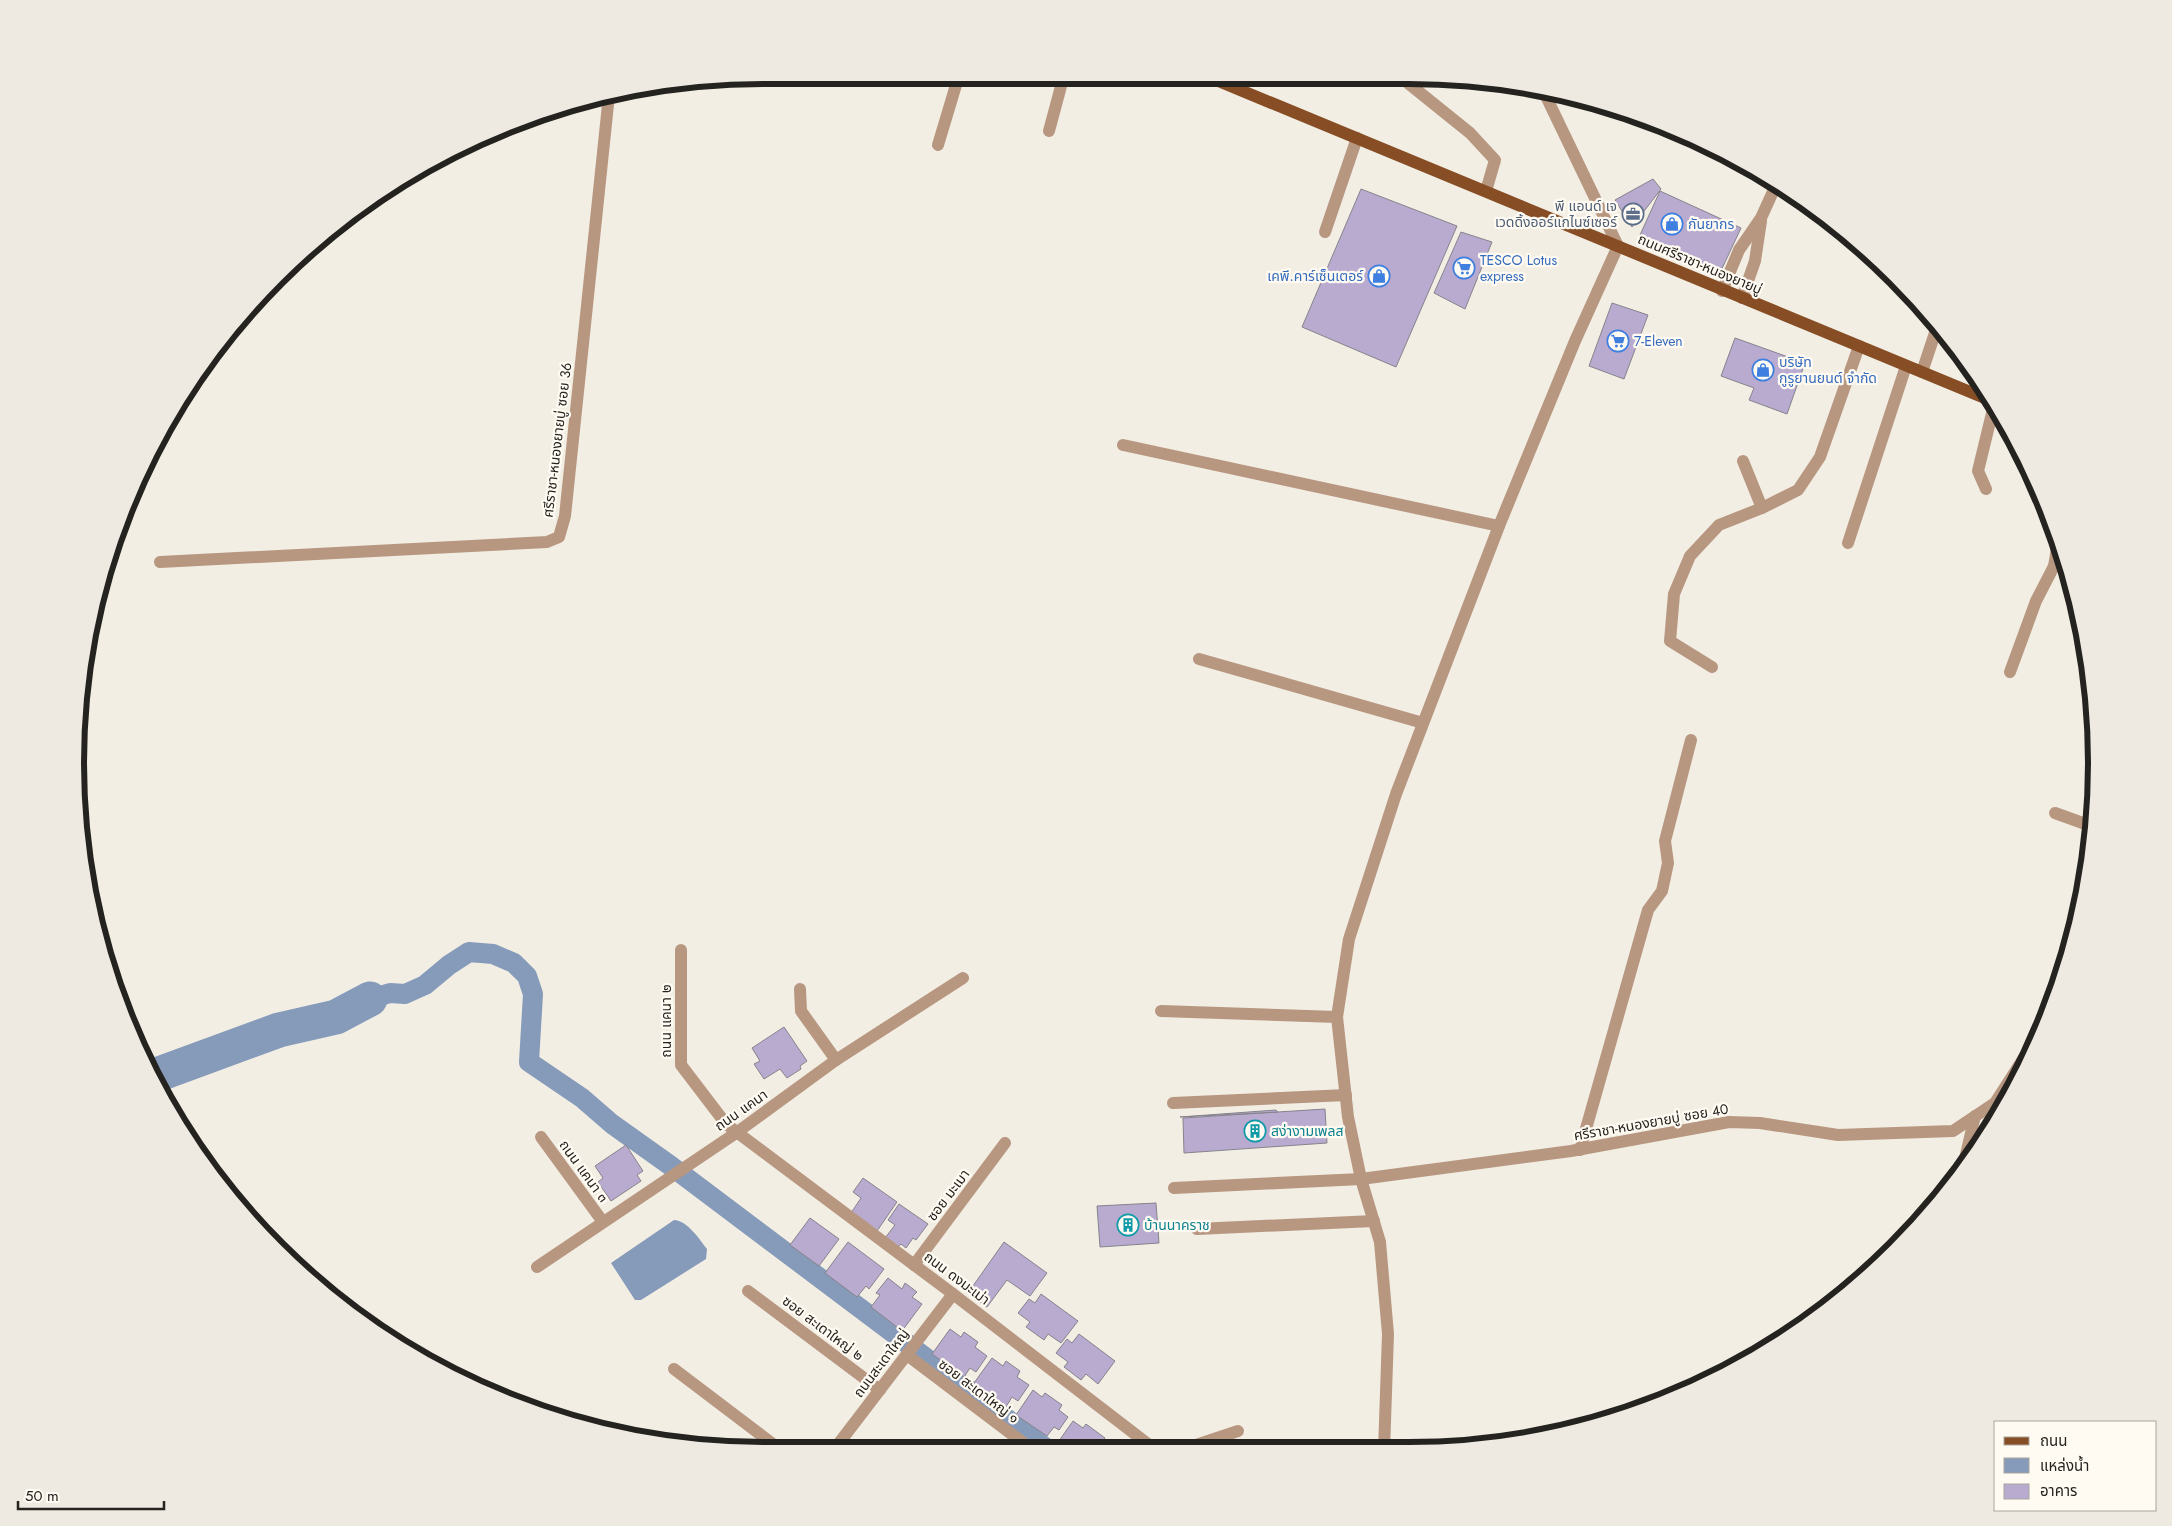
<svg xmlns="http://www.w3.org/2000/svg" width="2172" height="1526" font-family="Jost,'Noto Sans Thai',sans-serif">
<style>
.water{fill:#869aba}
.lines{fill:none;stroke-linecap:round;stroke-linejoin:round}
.canal{stroke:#869aba;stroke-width:20}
.river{stroke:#869aba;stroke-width:35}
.building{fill:#b8abcf;stroke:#86838c}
.minor{stroke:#b89781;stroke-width:12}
.major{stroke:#874d24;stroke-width:12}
.labels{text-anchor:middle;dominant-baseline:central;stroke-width:4.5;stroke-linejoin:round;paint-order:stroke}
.service-label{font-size:14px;fill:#4e5e75;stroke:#fffbf3;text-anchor:end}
.shop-label{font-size:14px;fill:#366cbe;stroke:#fffbf3;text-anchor:start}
.street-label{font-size:14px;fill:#25231f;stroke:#fffbf3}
.culture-label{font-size:14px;fill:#0d838f;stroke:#fffbf3;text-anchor:start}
.rim{fill:none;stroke:#25231f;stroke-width:6}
</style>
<rect width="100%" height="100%" fill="#f2eee4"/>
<path class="water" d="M674,1220c13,0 26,20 33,29l-1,10 -65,41h-6l-24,-37z"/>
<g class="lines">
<path class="canal" d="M370,999l20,-6 15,1 20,-9 24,-20 20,-13 24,2 21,9 13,13 6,18 -4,68 53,36 30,26 59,42 379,285"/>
<path class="river" d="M151,1077l128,-47 57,-13 34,-18"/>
</g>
<g class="building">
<path d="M1653,179l8,10 -29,38 -17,-27z"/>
<path d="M1361,189l96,37 -61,141 -94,-40z"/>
<path d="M1660,191l81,37 -22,47 -79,-40z"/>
<path d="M1461,232l31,10 -27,67 -31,-16z"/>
<path d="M1612,303l36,12 -24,64 -35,-13z"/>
<path d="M1735,338l70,25 -18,51 -38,-14 5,-12 -33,-12z"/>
<path d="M784,1027l23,34 -7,5 1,3 -14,9 -7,-9 -16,10 -10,-15 6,-3 -8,-13z"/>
<path d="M1325,1109l2,34 -143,10 -1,-35z"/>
<path d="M1276,1110l2,2 -98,5z"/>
<path d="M626,1145l17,26 -6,4 4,6 -30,20 -13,-19 5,-4 -8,-12z"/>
<path d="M863,1178l34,24 -20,29 -26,-18 10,-15 -8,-6z"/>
<path d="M1156,1203l3,40 -59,4 -3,-41z"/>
<path d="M899,1204l29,20 -12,16 -3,-2 -7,10 -5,-4 -3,3 -13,-9 10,-13 -7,-5z"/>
<path d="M810,1218l29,21 -20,27 -29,-21z"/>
<path d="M848,1242l36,27 -15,20 -3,-3 -9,11 -32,-24z"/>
<path d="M1004,1242l43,31 -17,23 -23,-16 -20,27 -19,-14z"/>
<path d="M888,1278l14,11 3,-6 12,9 -5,5 10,7 -20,27 -31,-24 9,-12 -4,-2z"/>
<path d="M1041,1294l37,27 -17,22 -13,-9 -4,6 -18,-13 4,-5 -12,-9 11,-14 6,4z"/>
<path d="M950,1329l11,8 3,-5 14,10 -3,5 12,9 -11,16 -6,-4 -6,9 -32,-23z"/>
<path d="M1079,1334l36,27 -17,23 -12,-10 -5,6 -17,-13 4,-5 -12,-9 11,-14 5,4z"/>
<path d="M992,1358l11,8 3,-5 14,10 -3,6 12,8 -11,16 -6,-4 -6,10 -32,-24z"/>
<path d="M1033,1390l9,7 3,-4 17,12 -3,5 9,7 -9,13 -5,-3 -7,9 -31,-21z"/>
<path d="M1073,1421l10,7 3,-4 19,14 -2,4 10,7 -1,2h-55l-3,-3z"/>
</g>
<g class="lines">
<g class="minor">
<path d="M1398,75l72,58 25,27 -9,31"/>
<path d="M1049,131l15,-56"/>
<path d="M938,145l21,-70"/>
<path d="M1325,232l32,-94"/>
<path d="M1722,291l17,-41 22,-32 15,-33"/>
<path d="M1742,298l13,-37 6,-40"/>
<path d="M1922,372l15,-45"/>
<path d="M1123,445l376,81"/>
<path d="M1743,461l19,47"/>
<path d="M1986,489l-8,-18 16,-66"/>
<path d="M1848,543l58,-177"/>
<path d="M160,562l387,-20 12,-5 6,-21 44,-421"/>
<path d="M1199,659l224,64"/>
<path d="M1712,667l-42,-26 4,-47 16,-38 29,-31 43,-17 36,-18 22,-33 39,-111"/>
<path d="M2010,672l26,-71 18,-35 4,-23"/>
<path d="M2055,813l36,13"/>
<path d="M681,950v115l45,59 227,170 204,157"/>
<path d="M800,989l1,22 35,49"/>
<path d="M1161,1011l176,6"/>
<path d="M1173,1103l173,-8"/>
<path d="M541,1137l62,85"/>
<path d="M1580,1150l68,-240 14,-19 6,-28 -3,-22 26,-101"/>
<path d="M1963,1167l12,-51"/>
<path d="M1174,1188l187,-9 210,-28 158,-29 31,1 78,12 115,-4 42,-28 50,-78"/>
<path d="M1197,1229l177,-8"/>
<path d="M914,1265l91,-122"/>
<path d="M537,1267l199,-134 100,-73 127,-82"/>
<path d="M748,1291l132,99"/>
<path d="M907,1355l127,96"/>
<path d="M674,1369l108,82"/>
<path d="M842,1440l14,11"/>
<path d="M833,1451l120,-157"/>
<path d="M1178,1451l60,-20"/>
<path d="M1384,1451l4,-117 -8,-92 -19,-63 -13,-62 -11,-100 12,-78 47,-145 103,-268 76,-185 43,-95 -76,-158"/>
</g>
<path class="major" d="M1204,75l788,326"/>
</g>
<defs>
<g id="office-ring" transform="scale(1.125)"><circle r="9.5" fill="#fffbf3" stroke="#5c6f8a" stroke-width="1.5"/><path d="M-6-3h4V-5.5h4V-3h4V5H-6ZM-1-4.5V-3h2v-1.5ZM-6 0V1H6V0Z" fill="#5c6f8a"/></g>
<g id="shop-ring" transform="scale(1.125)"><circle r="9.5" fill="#fffbf3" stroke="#3f7fe0" stroke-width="1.5"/><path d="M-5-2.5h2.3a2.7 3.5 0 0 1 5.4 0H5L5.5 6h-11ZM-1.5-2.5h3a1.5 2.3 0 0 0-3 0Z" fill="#3f7fe0"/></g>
<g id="supermarket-ring" transform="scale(1.125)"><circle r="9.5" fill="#fffbf3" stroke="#3f7fe0" stroke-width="1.5"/><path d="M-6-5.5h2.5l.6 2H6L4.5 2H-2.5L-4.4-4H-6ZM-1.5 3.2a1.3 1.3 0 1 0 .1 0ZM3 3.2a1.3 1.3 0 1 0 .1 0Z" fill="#3f7fe0"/></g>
<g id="building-ring" transform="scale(1.125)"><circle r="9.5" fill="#fffbf3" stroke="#0f9aa8" stroke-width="1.5"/><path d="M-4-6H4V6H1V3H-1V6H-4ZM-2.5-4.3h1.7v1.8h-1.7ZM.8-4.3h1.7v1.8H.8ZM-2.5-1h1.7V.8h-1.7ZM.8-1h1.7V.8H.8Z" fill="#0f9aa8"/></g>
</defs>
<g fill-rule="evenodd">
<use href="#office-ring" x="1633" y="214"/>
<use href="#shop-ring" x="1672" y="224"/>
<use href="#supermarket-ring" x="1464" y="268"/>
<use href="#shop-ring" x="1379" y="276"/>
<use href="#supermarket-ring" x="1618" y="341"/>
<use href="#shop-ring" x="1763" y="370"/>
<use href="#building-ring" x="1255" y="1131"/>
<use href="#building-ring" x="1128" y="1225"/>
</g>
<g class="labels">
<g class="service-label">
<text x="1617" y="206">พี แอนด์ เจ<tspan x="1617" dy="16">เวดดิ้งออร์แกไนซ์เซอร์</tspan></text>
</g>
<g class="shop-label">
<text x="1688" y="224">กันยากร</text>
<text x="1480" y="260">TESCO Lotus<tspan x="1480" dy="16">express</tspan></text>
<text x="1363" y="276" text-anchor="end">เคพี.คาร์เซ็นเตอร์</text>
<text x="1634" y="341">7-Eleven</text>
<text x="1779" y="362">บริษัท<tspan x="1779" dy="16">กูรูยานยนต์ จำกัด</tspan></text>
</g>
<g class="street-label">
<text transform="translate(1700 264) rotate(23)">ถนนศรีราชา-หนองยายบู่</text>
<text transform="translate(557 440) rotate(-83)">ศรีราชา-หนองยายบู่ ซอย 36</text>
<text transform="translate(666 1021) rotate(-90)">ถนน แคนา ๒</text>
<text transform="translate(741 1110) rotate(-35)">ถนน แคนา</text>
<text transform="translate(1651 1122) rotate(-10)">ศรีราชา-หนองยายบู่ ซอย 40</text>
<text transform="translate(584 1171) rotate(54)">ถนน แคนา ๓</text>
<text transform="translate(948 1195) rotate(-53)">ซอย มะเมา</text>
<text transform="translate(957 1278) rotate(37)">ถนน ดงมะเม่า</text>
<text transform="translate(823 1328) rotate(37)">ซอย สะเดาใหญ่ ๒</text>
<text transform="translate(881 1363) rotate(-53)">ถนนสะเดาใหญ่</text>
<text transform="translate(979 1391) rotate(37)">ซอย สะเดาใหญ่ ๑</text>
</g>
<g class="culture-label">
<text x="1271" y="1131">สง่างามเพลส</text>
<text x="1144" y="1225">บ้านนาคราช</text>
</g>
</g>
<path d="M0 0H2172V1526H0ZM763 84H1409A679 679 0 0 1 2088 763V763A679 679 0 0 1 1409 1442H763A679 679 0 0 1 84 763V763A679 679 0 0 1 763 84Z" fill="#eeeae2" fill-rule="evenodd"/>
<path class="rim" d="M763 84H1409A679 679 0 0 1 2088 763V763A679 679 0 0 1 1409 1442H763A679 679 0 0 1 84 763V763A679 679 0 0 1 763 84Z"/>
<rect x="1994" y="1421" width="162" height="90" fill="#fffbf3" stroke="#a8a59e"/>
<rect x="2004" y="1437" width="25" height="8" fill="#874d24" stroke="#a8a59e"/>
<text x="2040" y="1446" font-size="15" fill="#25231f">ถนน</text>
<rect x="2004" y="1458" width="25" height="15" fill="#869aba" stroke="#a8a59e"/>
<text x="2040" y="1471" font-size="15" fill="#25231f">แหล่งน้ำ</text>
<rect x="2004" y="1484" width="25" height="15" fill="#b8abcf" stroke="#a8a59e"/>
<text x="2040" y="1496" font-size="15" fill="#25231f">อาคาร</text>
<path d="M18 1501v8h146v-8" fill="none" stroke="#25231f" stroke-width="2.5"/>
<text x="25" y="1501" font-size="15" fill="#25231f" stroke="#fffbf3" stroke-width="4" paint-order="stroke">50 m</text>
</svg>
